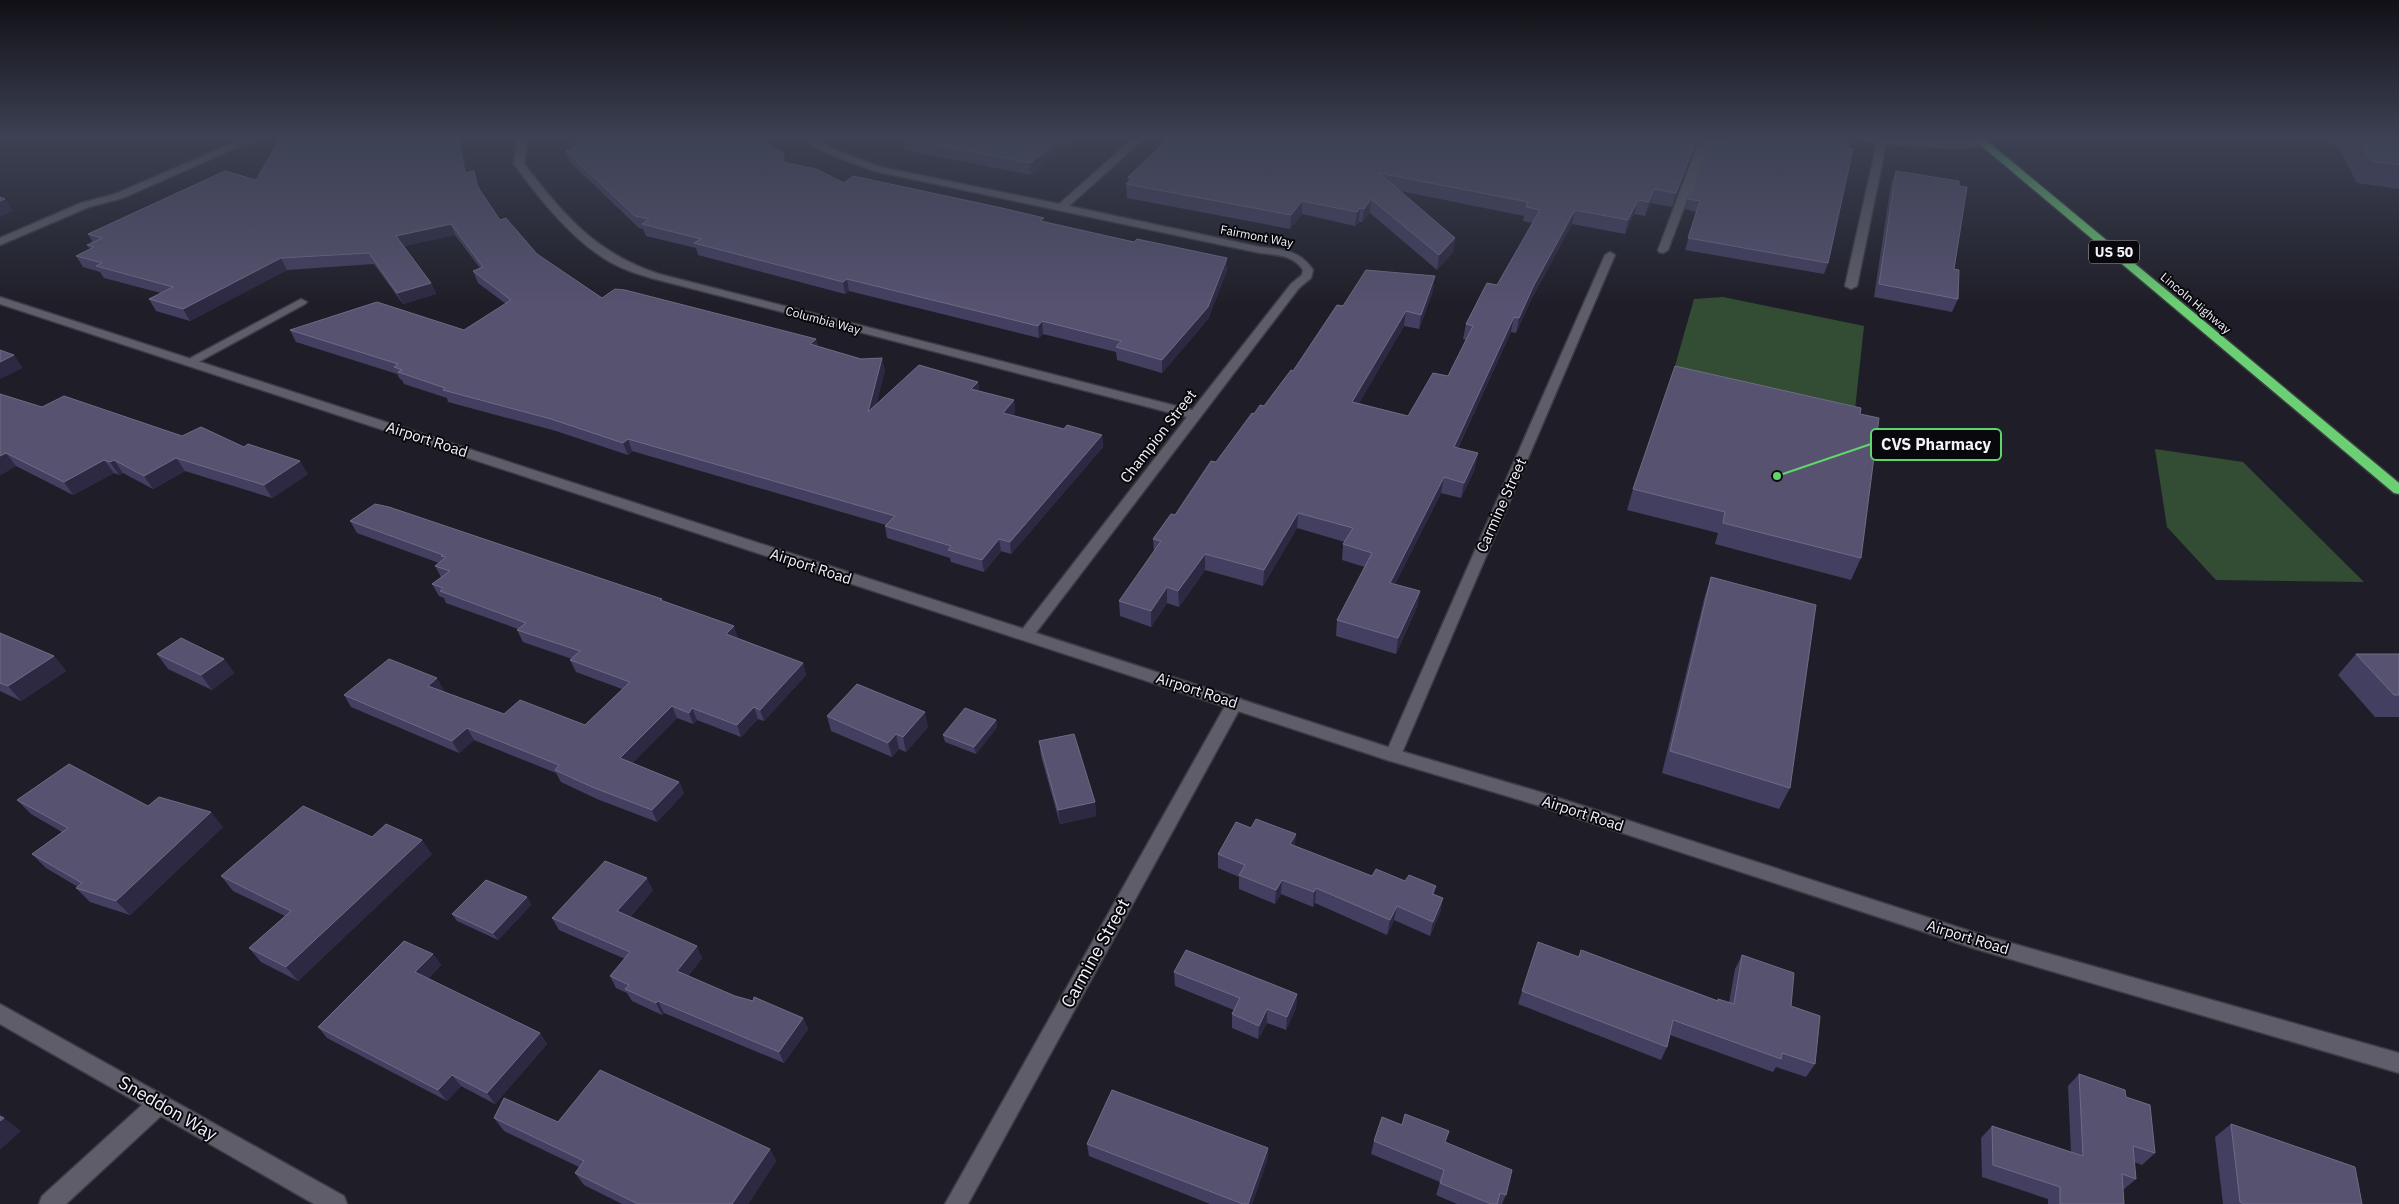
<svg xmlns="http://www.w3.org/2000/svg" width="2399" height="1204" font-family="'IBM Plex Sans',sans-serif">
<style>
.green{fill:#334d34}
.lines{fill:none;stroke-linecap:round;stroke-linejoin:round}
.street-casing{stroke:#3c3c43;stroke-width:3}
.secondary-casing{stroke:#3c3c43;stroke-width:3}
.highway-casing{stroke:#3c3c43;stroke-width:3}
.street{fill:#5e5d69;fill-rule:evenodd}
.secondary{fill:#5e5d69;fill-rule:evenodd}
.highway{fill:#6bd073;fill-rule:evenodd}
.wall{fill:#433f60}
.shaded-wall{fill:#2d2942}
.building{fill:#565270;stroke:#6f6b86}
.labels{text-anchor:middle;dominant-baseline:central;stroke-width:4;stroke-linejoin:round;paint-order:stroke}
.far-street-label{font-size:12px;fill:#f3f3fa;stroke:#09080d}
.shield{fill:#09080d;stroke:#adacb3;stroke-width:1}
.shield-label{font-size:14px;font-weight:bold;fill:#f3f3fa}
.street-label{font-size:15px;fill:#f3f3fa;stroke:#09080d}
.near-street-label{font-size:18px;fill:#f3f3fa;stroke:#09080d}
.leader{fill:none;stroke:#5fd56b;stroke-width:2}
.callout-dot{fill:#5fd56b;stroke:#09080d;stroke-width:2}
.callout{fill:#09080d;stroke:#5fd56b;stroke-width:2}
.callout-label{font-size:16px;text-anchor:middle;font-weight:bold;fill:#f3f3fa}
</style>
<rect width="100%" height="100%" fill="#1f1e28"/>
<g class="green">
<path d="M1723,297l141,29 -11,102 -184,-41 25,-88z"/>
<path d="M2155,449l88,13 121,120 -148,-2 -49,-53z"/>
</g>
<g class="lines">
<g class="street-casing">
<g id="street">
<path d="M250,136h13l-140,62 -34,9 -89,38v-7l81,-35 34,-9z"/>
<path d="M522,136h10l-5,7 -3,21c40,51 71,89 135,110l533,136 99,-126 11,-9 1,-5c-10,-15 -26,-15 -43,-17l-386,-82 -50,-19 -25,-16h12l19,12 50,19 179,37 77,-68h11l-78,70 191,41c22,2 40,3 53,23l-2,8 -12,10 -268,351h-10l-3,-4 3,-4 166,-214 -536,-139c-16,-5 -32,-10 -46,-19 -36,-23 -66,-61 -91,-95l3,-21z"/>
<path d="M1701,136h10l-43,114 -5,3 -4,-1 -1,-2z"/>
<path d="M1848,136l70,5h66l5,3c-10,8 -86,2 -103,0l-29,142 -6,3 -6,-3 32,-143z"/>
<path d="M1610,252l5,3 -214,500 -2,5 -6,1 -6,-1 -2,-5 220,-500z"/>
<path d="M301,299l6,3 -2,2 -112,61h-8l-2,-3z"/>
<path d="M1235,697l6,2 2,4 -275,501h-23l284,-505z"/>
<path d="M0,1004l344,192 3,8h-33l-153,-88 -95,88h-27l3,-8 100,-91 -142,-81z"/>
</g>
</g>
<g class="secondary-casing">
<path id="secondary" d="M0,297l1394,452 146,43 436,141 423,120v20l-423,-124 -436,-143 -153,-46 -1387,-456z"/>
</g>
<g class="highway-casing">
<path id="highway" d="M1970,136h11l418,347v11l-5,-1z"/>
</g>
<use href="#street" class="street"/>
<use href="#secondary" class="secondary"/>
<use href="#highway" class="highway"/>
</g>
<g class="wall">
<path d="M571,136h180l35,26 58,21 200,38 90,21 93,16v12l-19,49 -46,54 -45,-13 -1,-8 -73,-18 -4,4 -190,-47 -4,3 -147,-39 -2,-7 -50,-12 -3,-7 -4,-1 -69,-66 -4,-11 6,-1 -1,-3 5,-1 -3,-3z"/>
<path d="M906,136h174l-49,39 -126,-25 -2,-11z"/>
<path d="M2313,136h86v53l-42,-6 -21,-40 -22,-3z"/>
<path d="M1710,140l118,123 -4,11 -139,-24 11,-38 -11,-3 3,-10z"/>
<path d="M461,141l6,32 11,9 2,8 20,30 37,34 65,44 214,41 2,7 67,24 -9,35 102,-23 1,9 35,9 1,12 -2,3 51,14 38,6 1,12 -92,107 -10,-3 -17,21 -33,-10 -1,-4 -63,-20 -2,-12 1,-1 -254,-74 -4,4 -72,-24 -108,-29 -1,-4 -43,-14 -2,-4 -2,-1 -3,-5 -101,-32 -6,-12h174l42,-26 -28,-21 -5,-12 7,-3 -25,-33 -51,11 27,37 5,11 -33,10 -29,-40 -87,6 -97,51 -34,-10 -7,-12 12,-6 -57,-15 -4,-6 -17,-5 -7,-11 14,-7 -3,-4 6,-2 -5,-9 168,-54z"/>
<path d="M1694,148l-22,59 -21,-4 -6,13 -11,-2 -9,20 -53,-10 -41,76 -15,33 -5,-1 -53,116 17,21 -14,29 -20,-5 -46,91 25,7 -3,16 -21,47 -60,-18 1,-16 28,-53 -23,-7 1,-16 2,-2 -48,-14 -34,58 -58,-16 -26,37 -12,-4 -16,24 -31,-11 -1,-15 35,-49 -1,-13 22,-24 79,-101 10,-8 29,-35 50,-65 90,-15 -14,38 -15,-3 -45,77 49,13 40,-40 18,-36 -3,-1 3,-15 31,-39 36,-62 -10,-2 1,-5 -124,-25 55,47 -2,14 -16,18 -67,-57 -8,9h-3l-4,4 -53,-12 -12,15 -163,-31 -1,-14 2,-1v-6z"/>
<path d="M1896,171l63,15 -5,83 4,30 -6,13 -78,-15 17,-114z"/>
<path d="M0,394l42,13 140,29 62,11 64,27 -36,24 -87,-27 -32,18 -30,-16 -4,2 -5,-2 -41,22 -57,-29 -16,9z"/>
<path d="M1860,414l1,144 -10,22 -136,-36 3,-11 -91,-23 6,-21z"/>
<path d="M350,521l314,81 74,36 65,25 3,12 -42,46 -6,-2 -17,18 -44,-17 -4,4 -16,-6 -45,45 47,19 5,11 -27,29 -60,-23 -36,-17 -5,-9 -82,-33 -15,13 -108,-46 -7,-12 100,-5 -2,1 62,23 81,11 37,-36 -46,-17 -6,-12 2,-1 -49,-17 -6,-12 1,-1 -72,-26 -2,-5 -5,-2 -7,-12 9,-7 -6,-11 4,-3 -82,-30z"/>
<path d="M1711,577l79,211 -11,21 -117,-36 42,-174z"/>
<path d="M0,633l54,23 12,15 -45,30 -21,-10z"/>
<path d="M157,654l67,5 10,14 -22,17 -44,-21z"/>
<path d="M2356,654h43v63h-24l-37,-42z"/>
<path d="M827,716l101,11 -22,25 -7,-3 -7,8 -61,-26z"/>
<path d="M996,720l1,7 -21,27 -31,-12 -2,-7z"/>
<path d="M1039,741l56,61 1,14 -36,8 -19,-68z"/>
<path d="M17,800l131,6 75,21 -93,88 -40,-13 -14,-14 2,-1 -32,-19 -14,-14 30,-22 -31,-18z"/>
<path d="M372,837l60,17 -134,127 -37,-19 -12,-14 36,-32 -52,-25 -12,-15z"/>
<path d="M1295,846l77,30 64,10 -2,8 9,4 -3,15 -10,23 -36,-16 -7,15 -72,-32 -2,4 -32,-13 -6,10 -36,-15v-12l-21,-9v-14z"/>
<path d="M653,890l-23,27 72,41 -14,18 47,20 68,22 5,11 -24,34 -120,-50 -2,2 -30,-14 -5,-8 -11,-5 -6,-12 15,-17 -66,-29 -7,-12z"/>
<path d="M527,897l4,8 -33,35 -41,-19 -5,-7z"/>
<path d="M1538,942l40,15 3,-7 136,51 1,-2 11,4 6,-34 7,-14 49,51 24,58 -9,13 -30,-10 -3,5 -103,-37 -3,12 -6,13 -143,-56z"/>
<path d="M433,954l8,11 -13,14 112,54 7,11 -52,60 -34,-18 -14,15 -120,-63 -9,-11z"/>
<path d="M1174,972l123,22 -1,14 -10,22 -19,-7 -9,16 -26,-11v-14l2,-4 -59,-24z"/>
<path d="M2079,1074l47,23 29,56 -13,12 -8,-3 2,17 -13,11 1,14h-76v-5l-66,-22 -1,-39 11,-12 79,26 -3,-66z"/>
<path d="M494,1118l64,4 212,27 6,12 -28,43h-126l-38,-19 -9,-12 4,-6 -75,-36z"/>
<path d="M2231,1124l131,80h-139l-8,-67z"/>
<path d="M1374,1141l72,1 60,53 -4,9h-45l-21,-9 4,-13 -69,-28z"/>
<path d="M1087,1144l181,4 -1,13 -15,43h-42l-121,-48z"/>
</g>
<g class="shaded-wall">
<path d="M458,136h10l-7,5 8,43 -4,-11z"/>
<path d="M1065,136h15l-49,39 -1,-12z"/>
<path d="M1698,136l-4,12 -22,59 4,-14z"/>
<path d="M784,153l3,11 -5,-2z"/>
<path d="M474,171l4,11 3,15 -4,-11z"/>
<path d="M1654,189l-3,14 -6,13 4,-14z"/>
<path d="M5,199l8,12 -13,6v-16z"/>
<path d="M1371,199l-1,14 -8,9 2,-13z"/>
<path d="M1638,200l-4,14 -9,20 3,-14z"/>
<path d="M1302,201v13l-12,15 1,-14z"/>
<path d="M1360,208l-1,14 -4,4 2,-14z"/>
<path d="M1575,210l-3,14 -41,76 -15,33 3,-15 15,-33z"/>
<path d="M451,224l4,11 -54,12 -5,-11z"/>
<path d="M1455,238l-2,14 -16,18 2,-15z"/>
<path d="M281,258l6,12 -97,51 -7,-12z"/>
<path d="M1227,258v12l-19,49 -46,54v-13z"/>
<path d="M1435,276l-2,15 -14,38 2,-14z"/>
<path d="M847,279l2,12 -4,3 -2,-12z"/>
<path d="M431,283l5,11 -33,10 -6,-11z"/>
<path d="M1406,311l-2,15 -53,91 1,-15z"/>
<path d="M1514,317l-3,15 -60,130 3,-15z"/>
<path d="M1042,321l1,13 -4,4 -1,-12z"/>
<path d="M816,339l3,11 -9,-6z"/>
<path d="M14,355l9,13 -23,11v-17z"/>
<path d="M882,358l3,12 -14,54 -3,-12z"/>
<path d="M978,382l2,12 -9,-5z"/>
<path d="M1014,400l1,12 -11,13 -1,-12z"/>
<path d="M1102,435l1,12 -92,107 -1,-12z"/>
<path d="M628,439l4,12 -4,4 -5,-12z"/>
<path d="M6,453l10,13 -16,9v-19z"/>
<path d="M1478,453l-3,16 -14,29 3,-15z"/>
<path d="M176,458l9,13 -32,18 -9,-13z"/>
<path d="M104,460l10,13 -41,22 -9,-13z"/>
<path d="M114,460l9,13 -4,2 -9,-13z"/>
<path d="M300,461l8,13 -36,24 -8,-13z"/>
<path d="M1444,477l-3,16 -53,106 2,-16z"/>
<path d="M1298,513l-1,15 -34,58 1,-16z"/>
<path d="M999,539l2,12 -17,21 -2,-12z"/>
<path d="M1205,554v16l-26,37 -1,-16z"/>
<path d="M1167,587v16l-16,24v-16z"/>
<path d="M1420,591l-3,16 -21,47 2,-16z"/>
<path d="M734,626l4,12 -8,8 -4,-12z"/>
<path d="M54,656l12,15 -45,30 -13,-15z"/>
<path d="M224,659l10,14 -22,17 -11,-15z"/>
<path d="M803,663l3,12 -42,46 -4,-11z"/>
<path d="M437,678l7,12 -9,7 -7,-11z"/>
<path d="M672,706l5,12 -51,52 -6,-12z"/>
<path d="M754,707l4,12 -17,18 -4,-12z"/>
<path d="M692,708l5,12 -4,4 -4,-11z"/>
<path d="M925,712l3,15 -22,25 -3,-15z"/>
<path d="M996,720l1,7 -21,27 -2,-7z"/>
<path d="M467,728l7,12 -15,13 -7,-12z"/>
<path d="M896,734l3,15 -7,8 -4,-14z"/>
<path d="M679,782l5,11 -27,29 -5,-12z"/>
<path d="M1095,802l1,14 -36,8 -2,-14z"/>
<path d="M211,812l12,15 -93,88 -14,-14z"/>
<path d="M1296,834l-1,14 -5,-4z"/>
<path d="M422,840l10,14 -134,127 -12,-14z"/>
<path d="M647,878l6,12 -29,33 -7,-12z"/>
<path d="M1282,880l-1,14 -6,10 1,-14z"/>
<path d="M1316,888l-1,15 -2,4 1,-15z"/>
<path d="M527,897l4,8 -33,35 -5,-7z"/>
<path d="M1443,898l-3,15 -10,23 3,-14z"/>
<path d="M1397,906l-3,14 -7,15 3,-15z"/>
<path d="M697,946l5,12 -19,24 -6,-11z"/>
<path d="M433,954l8,11 -17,18 -9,-11z"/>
<path d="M1297,994l-1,14 -10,22 1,-13z"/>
<path d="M658,1001l6,12 -2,2 -6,-12z"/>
<path d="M1267,1009v14l-9,16 1,-13z"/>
<path d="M803,1018l5,11 -24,34 -5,-11z"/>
<path d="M540,1033l7,11 -52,60 -8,-11z"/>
<path d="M452,1075l9,11 -14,15 -9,-11z"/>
<path d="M4,1118l17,13 -21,19v-29z"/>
<path d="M1268,1148l-1,13 -15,43h-4z"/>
<path d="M770,1149l6,12 -28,43h-16z"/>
</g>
<g class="building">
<path d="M282,136h176l7,37 9,-2 3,15 23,34 6,-2 31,36 65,44 13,-9 10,1 191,49 -6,5 51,15 21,-1 -14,54 51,-47 59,17 -7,7 43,11 -11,13 61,16 3,-4 35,10 -92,107 -11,-3 -17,21 -34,-10 3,-4 -66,-20 10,-10 -267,-77 -5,4 -72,-24 -108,-29 2,-2 -47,-16 4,-2 -8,-3 4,-3 -108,-34 87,-28 87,28 47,-30 -38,-29 10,-4 -32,-43 -55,12 35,47 -34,10 -28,-40 -88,5 -98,51 -34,-10 24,-12 -77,-21 6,-3 -26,-7 18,-9 -7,-2 15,-7 -14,-4 137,-63 31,9z"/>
<path d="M574,136h177l33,17 -2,9 34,7 28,14 9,-7 149,32 42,10 -4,3 94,21 3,-3 90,19 -19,49 -46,53 -46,-13 5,-6 -79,-20 -4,5 -191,-47 -4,3 -149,-39 7,-4 -59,-15 7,-5 -14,-3 -69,-65 8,-2 -3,-2 12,-3z"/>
<path d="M906,136h159l-35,27 -127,-24z"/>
<path d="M1171,136h527l-22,57 -22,-4 -5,13 -11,-2 -10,20 -53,-10 -41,75 -15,33 -5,-1 -60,130 24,6 -14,30 -20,-6 -54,106 30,8 -22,47 -61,-18 35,-67 -29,-9 10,-16 -55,-15 -34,57 -59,-16 -27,37 -11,-4 -16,24 -32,-10 42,-60 -8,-2 18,-25 4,1 36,-54 5,1 36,-49 2,1 6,-9 4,1 27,-36 2,1 44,-66 6,1 23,-36 69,6 -14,39 -15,-4 -54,91 56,14 25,-43 15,3 25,-50 -7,-2 21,-41 10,2 43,-75 -14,-3 2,-5 -149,-29 76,65 -16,17 -68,-56 -7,10 -4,-1 -3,4 -55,-11 -11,14 -165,-31 7,-6 -5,-1z"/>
<path d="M1739,136h111l-2,12 5,1 -25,114 -140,-25 12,-37 -12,-2 22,-59 26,4z"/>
<path d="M2357,136h42v29l-28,-4z"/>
<path d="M1896,171l63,10v5l8,1 -13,82 5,1 -1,29 -79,-15z"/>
<path d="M0,197l5,2 -5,2z"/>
<path d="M0,350l14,5 -14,7z"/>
<path d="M1675,366l186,42 -1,6 19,4 -18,140 -138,-35 2,-11 -92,-23z"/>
<path d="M0,394l42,13 22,-11 118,40 19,-9 43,20 4,-3 52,17 -36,24 -88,-27 -32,18 -30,-16 -4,2 -6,-2 -40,22 -58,-29 -6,3z"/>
<path d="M375,504l14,3 273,92 -2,1 74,26 -8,8 77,29 -43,47 -6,-3 -17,18 -45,-17 -3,5 -17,-7 -52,52 59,24 -27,28 -60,-23 -37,-17 4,-5 -92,-37 -15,13 -108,-46 45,-36 48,19 -9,8 76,28 16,-14 65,25 45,-43 -60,-22 10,-9 -63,-21 9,-7 -86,-32 3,-3 -11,-4 18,-13 -15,-5 11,-9 -5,-1 2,-1 -93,-34z"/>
<path d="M1711,577l105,28 -26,183 -120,-37z"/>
<path d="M0,633l54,23 -46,30 -8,-3z"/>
<path d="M181,638l43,21 -23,16 -44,-21z"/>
<path d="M2356,654h43v41h-5z"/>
<path d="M857,684l68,28 -22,25 -7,-3 -8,9 -61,-27z"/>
<path d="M965,708l31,12 -22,27 -31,-12z"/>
<path d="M1074,734l21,68 -37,8 -19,-69z"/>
<path d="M69,764l79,42 11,-9 52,15 -95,89 -40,-13 6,-5 -50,-29 36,-26 -51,-28z"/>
<path d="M303,806l69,31 14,-13 36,16 -136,127 -37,-19 42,-37 -70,-35z"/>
<path d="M1256,819l40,15 -6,10 82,32 4,-7 29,12 4,-6 27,11 -4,8 11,4 -10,24 -36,-16 -7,14 -74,-32 -2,4 -32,-12 -6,10 -37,-15 6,-10 -27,-11 18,-32 15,6z"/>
<path d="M605,861l42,17 -30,33 80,35 -20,25 58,25 18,5 1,-4 49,21 -24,34 -121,-51 -2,2 -31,-14 4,-4 -19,-9 20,-24 -78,-34z"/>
<path d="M486,880l41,17 -34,36 -41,-19z"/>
<path d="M404,941l29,13 -18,18 125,61 -53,60 -35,-18 -14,15 -120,-63z"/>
<path d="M1538,942l41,15 2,-7 137,51v-2l16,5 8,-49 52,18 -3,33 29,10 -5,48 -33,-11 -1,6 -108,-39 -6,27 -145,-56z"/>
<path d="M1186,950l111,44 -10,23 -20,-8 -8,17 -27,-12 8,-16 -66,-26z"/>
<path d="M600,1070l170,79 -38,55h-94l-63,-31 9,-12 -90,-43 10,-20 54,24z"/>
<path d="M2079,1074l46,16 1,7 24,8 5,48 -22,-7 3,33 -14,-5 2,30h-64v-17l-67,-22 -1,-39 91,30z"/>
<path d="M1112,1090l156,58 -20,56h-5l-156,-60z"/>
<path d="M1405,1114l44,17 -4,11 67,28 -6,25 -6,-2 -3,11h-6l-51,-21 4,-13 -70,-29 8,-24 20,8z"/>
<path d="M0,1116l4,2 -4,3z"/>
<path d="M2231,1124l124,43 7,37h-118l-4,-2z"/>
</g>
<linearGradient id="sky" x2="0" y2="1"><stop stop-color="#111016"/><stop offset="0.45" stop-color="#3c4153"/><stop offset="1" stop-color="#3c4153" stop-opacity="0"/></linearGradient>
<rect width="2399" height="305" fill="url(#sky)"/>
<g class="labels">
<g class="far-street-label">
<text transform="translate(1257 236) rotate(11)">Fairmont Way</text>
<text transform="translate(2196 303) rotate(40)">Lincoln Highway</text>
<text transform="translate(823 320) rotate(15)">Columbia Way</text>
</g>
<rect class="shield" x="2089" y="240.5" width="50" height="23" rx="4"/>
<g class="shield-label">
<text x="2114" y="252">US 50</text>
</g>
<g class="street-label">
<text transform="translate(1158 436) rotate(-52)">Champion Street</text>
<text transform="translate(427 439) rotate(18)">Airport Road</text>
<text transform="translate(1501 505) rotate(-66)">Carmine Street</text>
<text transform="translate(811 566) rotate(18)">Airport Road</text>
<text transform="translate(1197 690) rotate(18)">Airport Road</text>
<text transform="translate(1583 813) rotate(18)">Airport Road</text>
<text transform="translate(1968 937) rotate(17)">Airport Road</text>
</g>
<g class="near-street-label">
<text transform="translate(1095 953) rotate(-61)">Carmine Street</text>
<text transform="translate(168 1108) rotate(30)">Sneddon Way</text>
</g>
</g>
<path class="leader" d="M1777 476L1871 444"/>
<circle class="callout-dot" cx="1777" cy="476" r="5"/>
<rect class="callout" x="1871" y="429" width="130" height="31" rx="5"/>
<g class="callout-label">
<text x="1936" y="450">CVS Pharmacy</text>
</g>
</svg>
